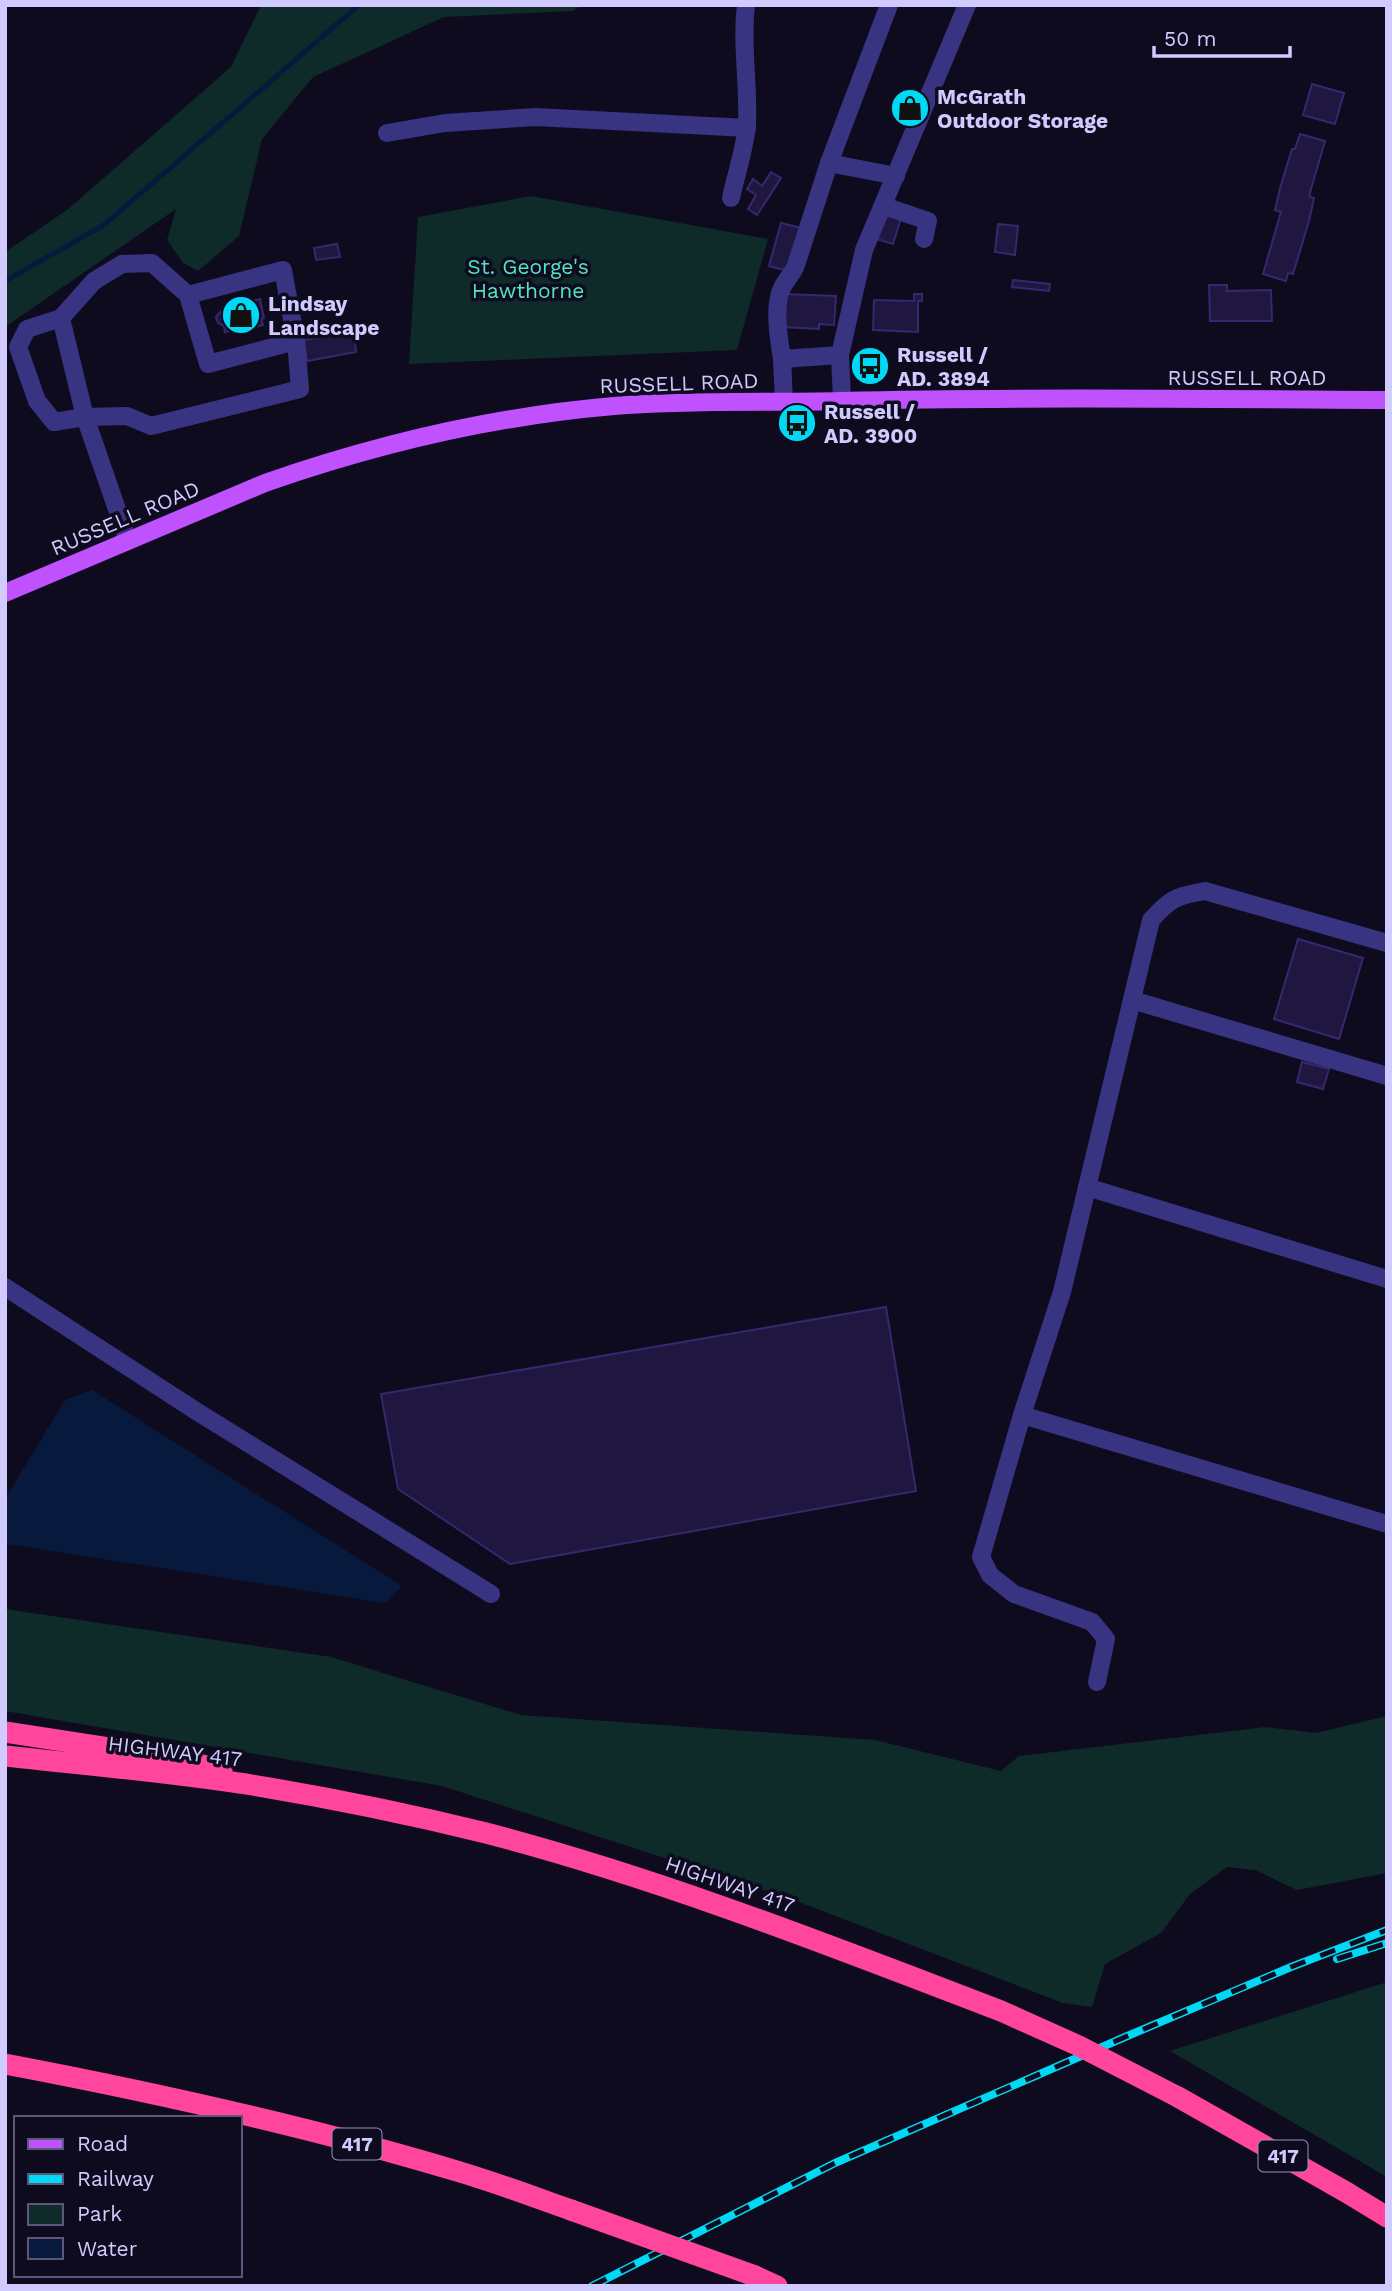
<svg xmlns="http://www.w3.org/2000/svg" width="1392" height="2291" font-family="'Work Sans',sans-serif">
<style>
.green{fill:#0e2a29}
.water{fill:#071a3d}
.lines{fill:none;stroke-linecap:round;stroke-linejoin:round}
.stream{stroke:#071a3d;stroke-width:5}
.building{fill:#201741;stroke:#36276e;stroke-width:2}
.minor{stroke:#383481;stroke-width:18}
.major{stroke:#c051ff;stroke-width:18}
.highway{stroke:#ff459c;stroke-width:21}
.rail-casing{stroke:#00d9f5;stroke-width:8}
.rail{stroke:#0f0b1f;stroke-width:5;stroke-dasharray:16;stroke-linecap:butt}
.highway-bridge{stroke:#ff459c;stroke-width:21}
.labels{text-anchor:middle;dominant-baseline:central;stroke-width:7;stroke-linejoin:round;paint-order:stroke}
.shield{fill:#0f0b1f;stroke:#9691bc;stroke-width:2}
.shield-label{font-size:19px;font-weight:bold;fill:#d0caff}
.poi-label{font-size:21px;font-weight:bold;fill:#d0caff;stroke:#0f0b1f;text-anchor:start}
.park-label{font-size:21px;fill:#51e4c1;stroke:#0f0b1f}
.street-label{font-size:21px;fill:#d0caff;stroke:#0f0b1f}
</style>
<rect width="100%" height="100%" fill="#0f0b1f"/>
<g class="green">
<path d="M261,5h320l-8,6 -129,6 -131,60 -51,62 -23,97 -41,35 -15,-8 -16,-23 9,-31 -171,118v-75l62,-42 164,-143z"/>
<path d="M531,196l237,43 -31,111 -328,14 9,-147z"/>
<path d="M5,1609l326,48 190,58 354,25 126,31 18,-15 247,-29 50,6 71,-17v157l-90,17 -42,-20 -28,-3 -37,27 -29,39 -56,31 -13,43 -29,-4 -272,-104 -349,-113 -437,-75z"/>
<path d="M1387,1982v195l-217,-126z"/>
</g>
<path class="water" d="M92,1390l310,196 -17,17 -378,-59 -2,-2v-43l60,-99z"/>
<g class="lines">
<path class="stream" d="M5,281l99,-56 255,-220"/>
</g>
<g class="building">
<path d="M1312,84l32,9 -9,31 -32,-9z"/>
<path d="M1300,134l25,7 -16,55 5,2 -5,23 -16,53 -5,-1 -2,8 -23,-7 18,-62 -6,-2 5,-22 12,-39h3z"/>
<path d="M771,172l10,6 -24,37 -9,-6 8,-14 -9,-6 6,-10 9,7z"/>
<path d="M885,213l16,5 -8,26 -16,-5z"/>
<path d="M781,223l20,5 -13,43 -19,-5z"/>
<path d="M998,224l20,2 -3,29 -20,-3z"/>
<path d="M337,244l3,13 -24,3 -2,-12z"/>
<path d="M1013,280l37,4 -1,7 -37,-4z"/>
<path d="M1209,285h18v6l44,-1 1,31h-62z"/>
<path d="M783,294l53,2 -2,29 -15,-1v5l-37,-2z"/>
<path d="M914,294h8v7h-4v31l-45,-2 1,-30 40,1z"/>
<path d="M260,299l4,19 -3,1 2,6 -8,2 -1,-6 -21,6 1,3 -9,2 -1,-6 -6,-3 -2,-6 4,-5 6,-2v-2z"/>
<path d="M354,332l2,20 -49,9 -3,-21z"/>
<path d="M1298,939l65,19 -24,81 -65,-20z"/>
<path d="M1302,1062l27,7 -6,20 -26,-7z"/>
<path d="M886,1307l30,184 -406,73 -112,-75 -17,-95z"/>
</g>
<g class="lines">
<g class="minor">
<path d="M889,5l-60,158 67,13"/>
<path d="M387,133l58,-10 91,-6 211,11"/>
<path d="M731,198c5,-24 14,-49 16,-74 2,-40 -6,-79 -1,-119"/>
<path d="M884,206l44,15 -4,18"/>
<path d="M188,295l20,69 88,-23"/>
<path d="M61,318l-34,11 -9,18 19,54 17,21 31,-5 42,-1 24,10 149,-37 -4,-48 -13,-71 -95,25 -36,-32 -30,1 -28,17 -33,37 24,99 43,124"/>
<path d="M782,359c-3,-19 -9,-53 0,-71 4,-9 11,-14 14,-23l33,-102"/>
<path d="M842,401l-2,-46 24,-105 103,-245"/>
<path d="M784,402l-2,-43 58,-4"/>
<path d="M1132,1000l255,76"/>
<path d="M1087,1187l300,92"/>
<path d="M5,1287l191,124 295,183"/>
<path d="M1022,1415l365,109"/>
<path d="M1097,1682l9,-43 -14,-17 -78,-28 -24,-19 -9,-18 41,-142 40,-123 89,-372c20,-22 25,-24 54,-29l182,52"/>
</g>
<path class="major" d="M5,593l260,-110c112,-39 231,-67 349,-77 75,-6 152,-3 227,-5 182,-4 364,-2 546,-1"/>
<g class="highway">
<path d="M5,1732l169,26 48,12"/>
<path d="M5,1756c82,9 166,16 247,29 79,13 157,29 234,48 176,46 345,113 515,178"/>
<path d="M5,2064c153,29 306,63 455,108 37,11 74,25 111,38"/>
<path d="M1178,2097l168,95 41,25"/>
<path d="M755,2276l22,10"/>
</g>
<g class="rail-casing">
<g id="rail">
<path d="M1337,1959l50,-16"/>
<path d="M592,2286l243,-123 290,-126 166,-70 96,-37"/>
</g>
</g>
<use href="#rail" class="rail"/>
<g class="highway-bridge">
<path d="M1001,2011l78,35 99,51"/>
<path d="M571,2210l184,66"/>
</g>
</g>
<defs>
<g id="shop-disc" transform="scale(2.0125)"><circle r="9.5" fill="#00d9f5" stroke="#0f0b1f"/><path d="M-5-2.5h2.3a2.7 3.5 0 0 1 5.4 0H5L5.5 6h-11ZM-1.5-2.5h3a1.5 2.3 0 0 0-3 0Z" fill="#111"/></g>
<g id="bus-disc" transform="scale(2.0125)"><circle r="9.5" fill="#00d9f5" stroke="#0f0b1f"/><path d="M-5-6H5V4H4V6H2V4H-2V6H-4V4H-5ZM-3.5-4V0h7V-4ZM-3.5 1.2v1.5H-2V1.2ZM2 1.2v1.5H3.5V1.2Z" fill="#111"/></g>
</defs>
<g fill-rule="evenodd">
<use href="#shop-disc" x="910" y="108"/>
<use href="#shop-disc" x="241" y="315"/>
<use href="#bus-disc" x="870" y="366"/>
<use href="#bus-disc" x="797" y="423"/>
</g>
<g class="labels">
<g class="shield">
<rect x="332.5" y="2128.5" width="49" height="31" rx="5"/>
<rect x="1258.5" y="2140.5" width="49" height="31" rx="5"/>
</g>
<g class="shield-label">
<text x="357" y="2144">417</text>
<text x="1283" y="2156">417</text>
</g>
<g class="poi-label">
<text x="937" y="96">McGrath<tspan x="937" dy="24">Outdoor Storage</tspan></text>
<text x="268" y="303">Lindsay<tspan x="268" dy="24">Landscape</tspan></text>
<text x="897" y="354">Russell /<tspan x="897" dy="24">AD. 3894</tspan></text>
<text x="824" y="411">Russell /<tspan x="824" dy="24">AD. 3900</tspan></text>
</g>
<g class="park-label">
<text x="528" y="266">St. George's<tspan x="528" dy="24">Hawthorne</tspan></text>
</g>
<g class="street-label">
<text x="1247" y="377">RUSSELL ROAD</text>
<text transform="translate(679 383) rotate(-2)">RUSSELL ROAD</text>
<text transform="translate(125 518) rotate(-23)">RUSSELL ROAD</text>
<text transform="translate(175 1751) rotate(7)">HIGHWAY 417</text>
<text transform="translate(730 1884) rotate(19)">HIGHWAY 417</text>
</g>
</g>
<rect width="1392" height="2291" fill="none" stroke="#d0caff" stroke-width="14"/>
<rect x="14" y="2116" width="228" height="161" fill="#0f0b1f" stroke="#5c5779" stroke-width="2"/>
<rect x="28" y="2139" width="35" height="10" fill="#c051ff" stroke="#5c5779" stroke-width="2"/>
<text x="77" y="2151" font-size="21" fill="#d0caff">Road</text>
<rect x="28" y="2174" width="35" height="10" fill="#00d9f5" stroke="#5c5779" stroke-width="2"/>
<text x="77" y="2186" font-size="21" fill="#d0caff">Railway</text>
<rect x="28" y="2204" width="35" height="21" fill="#0e2a29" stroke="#5c5779" stroke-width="2"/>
<text x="77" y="2221" font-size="21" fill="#d0caff">Park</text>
<rect x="28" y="2238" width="35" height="21" fill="#071a3d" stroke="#5c5779" stroke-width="2"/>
<text x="77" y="2256" font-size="21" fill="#d0caff">Water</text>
<path d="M1154 46v10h136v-10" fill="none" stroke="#d0caff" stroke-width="3.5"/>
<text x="1164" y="46" font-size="21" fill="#d0caff" stroke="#0f0b1f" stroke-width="5" paint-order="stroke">50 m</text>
</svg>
